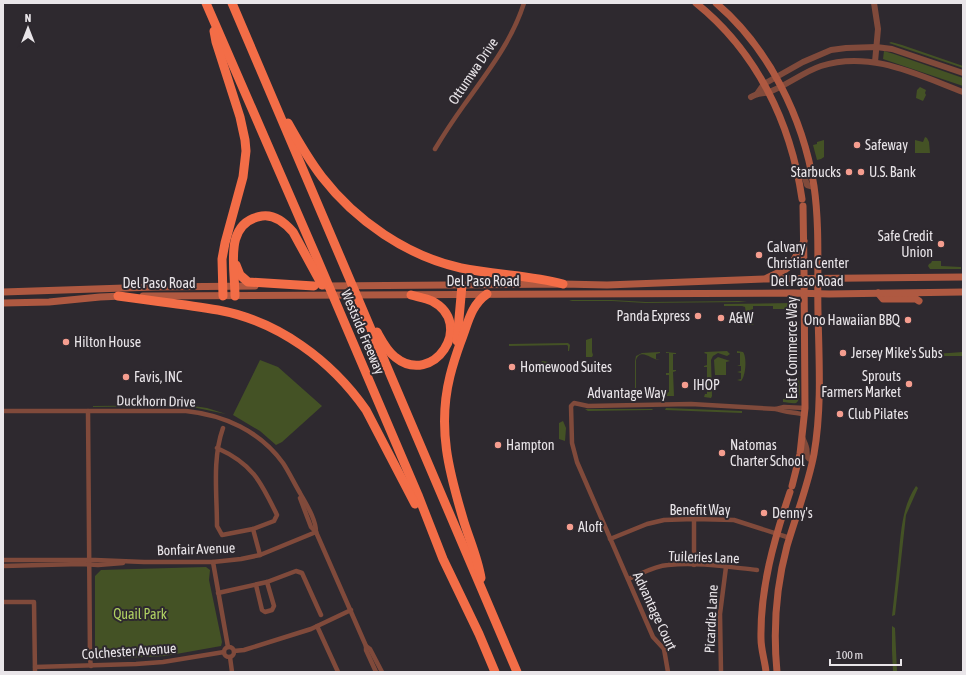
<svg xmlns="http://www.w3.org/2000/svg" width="966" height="675" font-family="'Asap Condensed',sans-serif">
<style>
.green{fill:#445225}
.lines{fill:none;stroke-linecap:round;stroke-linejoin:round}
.minor{stroke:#804a3b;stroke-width:4.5}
.tertiary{stroke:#804a3b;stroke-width:6}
.secondary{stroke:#af5941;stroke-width:7}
.motorway{stroke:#f36d47;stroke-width:9}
.poi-dot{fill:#f59d8f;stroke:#2e292f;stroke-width:1.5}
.labels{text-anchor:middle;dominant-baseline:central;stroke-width:4;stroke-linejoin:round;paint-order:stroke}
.street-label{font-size:14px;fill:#e9e5e9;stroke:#2e292f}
.poi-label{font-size:14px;fill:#e9e5e9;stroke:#2e292f;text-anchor:start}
.park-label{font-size:14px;fill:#afd062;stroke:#2e292f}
</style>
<rect width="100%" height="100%" fill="#2e292f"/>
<g class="green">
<path d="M891,42l11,3 61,21v2l-74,-25z"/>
<path d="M884,51l10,3 69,24v8l-80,-27z"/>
<path d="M920,87l6,3 -1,3 1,2 -3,6 -7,-3 1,-8z"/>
<path d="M925,137l2,1 2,4 1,11h-15v-13l8,2z"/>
<path d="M824,140v17l-3,2 -4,1 -4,-15 4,-1v-2z"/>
<path d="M932,261h9v5l20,1v2h-31l-2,-3 1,-2 2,-1z"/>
<path d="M569,300h43l34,2 93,-1 8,1 -102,1 -33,-2h-40z"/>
<path d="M793,303l5,3 -6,-2 -3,3v4l-5,-2h-11v-3h-20v3l-3,1v13l4,1 -2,1h-4l-3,-18 -3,-1h-18v-2z"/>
<path d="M592,338v14l1,3 -1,2h-6v-17z"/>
<path d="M568,343l2,2 -1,6h-1v-5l-1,-1 -58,1v-2z"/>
<path d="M727,351l3,3 -3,2 -9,-3 -5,3 -2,4 1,36 -1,2 -7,-1 1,-3h2v-27h-3v-1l3,-1v-11l-3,-1 1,-1z"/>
<path d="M737,351l6,1c4,5 3,24 -2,29l-4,-1 4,-1v-6l-4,-1 4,-1v-5h-4l3,-1v-12h-3z"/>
<path d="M660,352v1l-4,1v5l4,1c-9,0 -19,-13 -24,0v30l2,7h-3v-36l1,-5 6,-3z"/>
<path d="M666,352l10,1v1h-3v16h3v1l-3,1 1,24h-8v-3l3,-1v-17h-3v-2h3v-20h-3z"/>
<path d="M963,352v4h-32l-2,-1 1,-2 5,1z"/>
<path d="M718,357l12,4 -4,1v13h-11l-1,-15z"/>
<path d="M260,360l18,7 44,39 -40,36 -6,3 -16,-14 -27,-16z"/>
<path d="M542,361l6,1c4,3 4,7 1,10l-4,-1 -4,2 -3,-6z"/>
<path d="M793,377h6c0,5 3,23 -3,26 -3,1 -9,-1 -13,-1v-3h9l2,-21z"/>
<path d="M620,393l6,4h-31l-4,3 -5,-3 5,-3z"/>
<path d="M187,405l20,3 19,6 -29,-6 -17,-2 -87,1v-1z"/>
<path d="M666,408l76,3v2l-77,-3z"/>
<path d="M585,409h67l1,1 -65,1z"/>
<path d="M563,421l3,7 -1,13 -6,-2v-16z"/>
<path d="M916,486l2,2 -12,27 -11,100 -3,1c2,-18 4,-37 6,-55 3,-26 3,-53 18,-75z"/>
<path d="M206,567l4,3 -1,10 13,62 -1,4 -56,10 -64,3 -6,-5v-78l6,-6z"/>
<path d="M892,626l3,2 2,44h-4l-1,-21z"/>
</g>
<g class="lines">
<g class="minor">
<path d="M435,149c9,-15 19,-30 29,-44 23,-32 48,-64 60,-102"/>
<path d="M776,409l8,-2 21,1"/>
<path d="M3,411h183c38,4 74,20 97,52 6,9 11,20 17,30 6,11 16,26 16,39l50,114v4l10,22"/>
<path d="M88,411l2,248 1,7"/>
<path d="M217,448c36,16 44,34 60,67l-3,6 -21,8 -31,6 -5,-9c0,-32 -5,-67 6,-98"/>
<path d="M300,498l11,29 5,5"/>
<path d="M694,519v46"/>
<path d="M253,529l7,26"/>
<path d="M610,539l37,-15 17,-4 30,-1 40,1 56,18"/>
<path d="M3,560h92l49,2h69l28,-3 19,-4 56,-23"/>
<path d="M213,562l15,85"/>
<path d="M3,566l78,-2 17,1 25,-2"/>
<path d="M628,579c13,-5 26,-13 40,-14 30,-3 60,2 89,5"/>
<path d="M256,585l6,25 3,2 7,-2 2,-4 -7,-24"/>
<path d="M218,593l49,-11 29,-11 6,2 19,42"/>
<path d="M3,602h31l1,70"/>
<path d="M317,626l21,46"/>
<path d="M366,646l4,3 12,23"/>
<circle cx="229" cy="652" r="5"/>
<path d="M234,651l10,-1 67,-21 40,-19"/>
<path d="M230,657l2,15"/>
<path d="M35,667l101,-3 27,-2 61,-10"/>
<path d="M668,672l-4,-23 -11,-12 -76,-175 -5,-19 -1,-37 3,-3 14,3 103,-2 85,5c10,4 19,3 29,6"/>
<path d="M721,672l-1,-58 6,-47"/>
</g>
<g class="tertiary">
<path d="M874,3l4,26 -3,33"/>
<path d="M757,94l7,-10 39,-22 28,-12 15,-2 30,-1 16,2 71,24"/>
<path d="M751,97c6,-4 11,-3 18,-5 17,-6 34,-20 52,-26 49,-16 97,9 142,26"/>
<path d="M798,174l7,4 2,7 7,2"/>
<path d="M802,437c1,3 3,6 4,10 2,6 -2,10 6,13"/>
</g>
<g class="secondary">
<path d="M696,3c61,49 95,120 106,196"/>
<path d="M716,3c53,45 87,115 98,183 6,42 3,85 4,127 1,47 4,95 -4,141 -6,32 -18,61 -27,92 -11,41 -14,84 -10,126"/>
<path d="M767,278l19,-9 4,-3 5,-8 9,-17"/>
<path d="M325,286l238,-2 44,1 158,-6 198,-2"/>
<path d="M3,292l152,-5 100,-1"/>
<path d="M878,293l5,6h33l3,2"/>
<path d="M143,296l651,-3 35,1 134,-2"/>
<path d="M3,303l46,-1 51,-5 23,-1"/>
<path d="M792,486l8,-32 5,-46 -1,-139 -1,-63"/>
<path d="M766,672c-1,-11 -5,-22 -5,-33 -1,-51 13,-99 29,-147"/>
</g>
<g class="motorway">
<path d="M206,3l110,253 102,239 25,64 36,75 16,38"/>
<path d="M232,3l285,669"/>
<path d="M214,31l2,11 24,75 5,23 1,11 -3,26 -18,66 -3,16 1,37"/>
<path d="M288,123c10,18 21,37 34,54 34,44 85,79 139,91 34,7 69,7 102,16"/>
<path d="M236,265l4,10 8,7 66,4"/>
<path d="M118,296c33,5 67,8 100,14 60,11 113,50 148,100l49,94"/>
<path d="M235,296c0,-28 -12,-74 27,-80 13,-2 23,7 31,16l29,53"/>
<path d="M377,332c5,9 10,19 18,25 38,31 81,-33 37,-56 -6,-3 -14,-4 -21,-6"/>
<path d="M457,341l5,-56"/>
<path d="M481,578c-3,-19 -11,-37 -17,-56 -15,-50 -27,-94 -14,-146 3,-12 7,-24 11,-35 7,-18 10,-36 26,-47"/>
</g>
</g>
<g class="poi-dot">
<circle cx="857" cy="145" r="4"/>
<circle cx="849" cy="172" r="4"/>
<circle cx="861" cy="172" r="4"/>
<circle cx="941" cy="244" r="4"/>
<circle cx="759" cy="255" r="4"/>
<circle cx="698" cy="316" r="4"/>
<circle cx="721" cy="318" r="4"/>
<circle cx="908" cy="320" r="4"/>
<circle cx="66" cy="342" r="4"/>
<circle cx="843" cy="353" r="4"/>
<circle cx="512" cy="367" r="4"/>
<circle cx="126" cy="377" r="4"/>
<circle cx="909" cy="384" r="4"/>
<circle cx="685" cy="385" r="4"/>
<circle cx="840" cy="414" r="4"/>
<circle cx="498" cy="445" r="4"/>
<circle cx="722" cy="453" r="4"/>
<circle cx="764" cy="513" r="4"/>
<circle cx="570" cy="527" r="4"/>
</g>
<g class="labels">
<g class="street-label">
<text transform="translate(473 71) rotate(-56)">Ottumwa Drive</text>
<text x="483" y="281">Del Paso Road</text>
<text x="807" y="281">Del Paso Road</text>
<text x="159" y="283">Del Paso Road</text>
<text transform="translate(363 332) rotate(67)">Westside Freeway</text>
<text transform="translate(792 348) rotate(-90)">East Commerce Way</text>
<text x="627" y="393">Advantage Way</text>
<text transform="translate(156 401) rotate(1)">Duckhorn Drive</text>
<text x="700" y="510">Benefit Way</text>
<text transform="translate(196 549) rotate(-2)">Bonfair Avenue</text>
<text transform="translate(704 557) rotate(2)">Tuileries Lane</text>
<text transform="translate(655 611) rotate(65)">Advantage Court</text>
<text transform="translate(711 619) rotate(-87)">Picardie Lane</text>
<text transform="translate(129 651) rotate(-4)">Colchester Avenue</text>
</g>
<g class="poi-label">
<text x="865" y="145">Safeway</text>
<text x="841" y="172" text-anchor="end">Starbucks</text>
<text x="869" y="172">U.S. Bank</text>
<text x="933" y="236" text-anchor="end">Safe Credit<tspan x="933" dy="16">Union</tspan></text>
<text x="767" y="247">Calvary<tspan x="767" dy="16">Christian Center</tspan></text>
<text x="690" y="316" text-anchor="end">Panda Express</text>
<text x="729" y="318">A&amp;W</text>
<text x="900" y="320" text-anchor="end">Ono Hawaiian BBQ</text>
<text x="74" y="342">Hilton House</text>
<text x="851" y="353">Jersey Mike's Subs</text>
<text x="520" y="367">Homewood Suites</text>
<text x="901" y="376" text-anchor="end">Sprouts<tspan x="901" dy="16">Farmers Market</tspan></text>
<text x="134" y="377">Favis, INC</text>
<text x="693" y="385">IHOP</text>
<text x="848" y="414">Club Pilates</text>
<text x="506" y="445">Hampton</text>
<text x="730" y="445">Natomas<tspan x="730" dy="16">Charter School</tspan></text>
<text x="772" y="513">Denny's</text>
<text x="578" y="527">Aloft</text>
</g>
<g class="park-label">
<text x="140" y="614">Quail Park</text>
</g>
</g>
<rect width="966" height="675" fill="none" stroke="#e9e5e9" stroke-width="8"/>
<g transform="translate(28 28)" stroke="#2e292f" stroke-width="3" paint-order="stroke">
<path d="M0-3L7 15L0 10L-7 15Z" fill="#e9e5e9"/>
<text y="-6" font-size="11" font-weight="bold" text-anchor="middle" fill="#e9e5e9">N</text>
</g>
<path d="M830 659v6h71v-6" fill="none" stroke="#e9e5e9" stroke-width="2"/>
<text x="836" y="659" font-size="12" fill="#e9e5e9" stroke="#2e292f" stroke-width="3" paint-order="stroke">100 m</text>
</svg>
